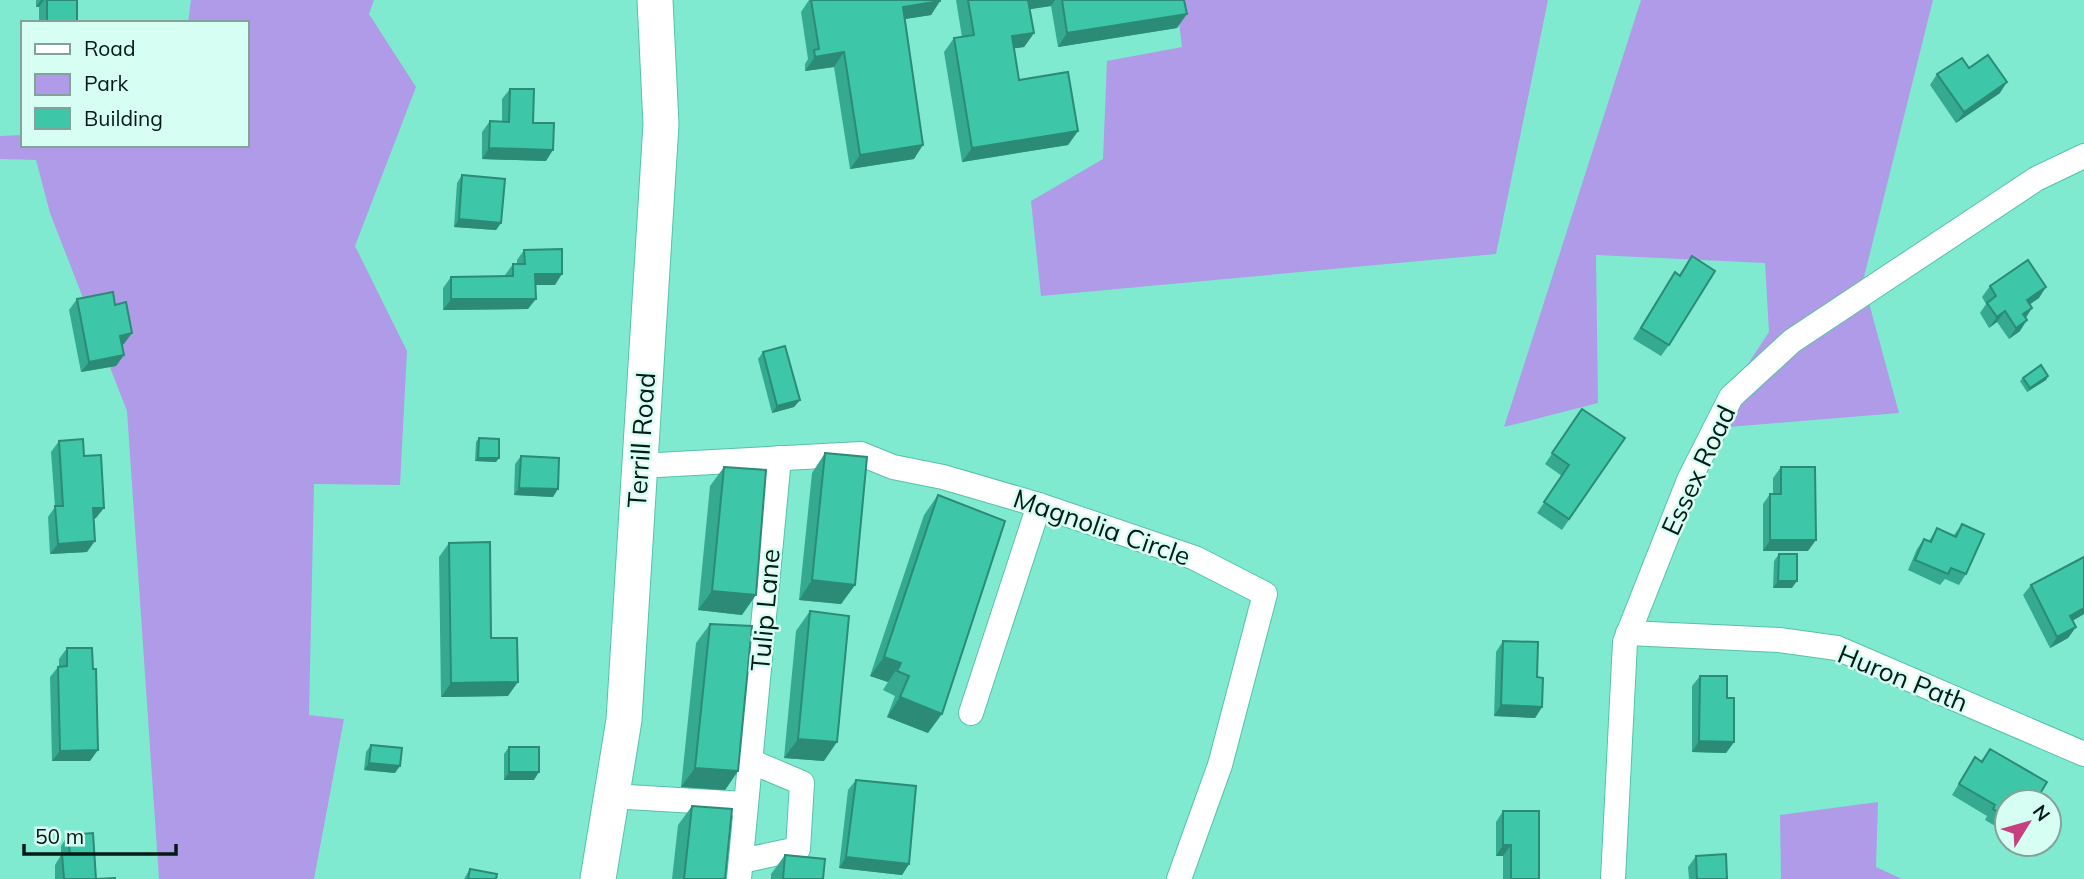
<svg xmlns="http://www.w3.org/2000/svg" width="2084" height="879" font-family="Mulish,sans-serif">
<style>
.green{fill:#af9be7}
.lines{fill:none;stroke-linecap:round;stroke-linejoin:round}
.street-casing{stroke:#56c2a9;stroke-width:26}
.secondary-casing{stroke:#56c2a9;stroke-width:37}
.street{stroke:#fff;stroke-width:24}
.secondary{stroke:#fff;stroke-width:35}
.wall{fill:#35aa91}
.shaded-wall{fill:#2b8b76}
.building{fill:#3ec6a9;stroke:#2b8b76;stroke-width:2}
.labels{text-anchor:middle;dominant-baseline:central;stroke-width:5;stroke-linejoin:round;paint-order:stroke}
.street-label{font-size:26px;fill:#041b15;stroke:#d7fef2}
</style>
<rect width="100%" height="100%" fill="#80ead0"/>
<g class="green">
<path d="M191,0h183l-5,14 47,73 -61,159 52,105 -7,134 -86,-1 -5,231 35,4 -30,160h-155l-32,-468 -77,-198 -14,-53 -36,-1v-23l23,-1v10h224v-122h-59z"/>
<path d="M1176,0h372l-52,254 -455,42 -10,-95 72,-42 4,-98 75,-14z"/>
<path d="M1641,0h292l-70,281 36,132 -194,16 64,-97 -4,-69 -169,-8 2,148 -94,24z"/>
<path d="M1878,802l-2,65 26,12h-121l-1,-64z"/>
</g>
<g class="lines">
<g class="street-casing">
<g id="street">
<path d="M639,466l222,-12 32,13 50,10 96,28 156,53 70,36 -45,171 -41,114"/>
<path d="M1628,633l151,7 58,8 247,106"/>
<path d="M971,713l68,-208"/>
<path d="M611,796l135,8"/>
<path d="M741,861l57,-12 4,-66 -52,-22"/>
<path d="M739,879l40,-421"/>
<path d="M1613,879l12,-237 64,-162 42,-83 61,-56 244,-162 48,-23"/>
</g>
</g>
<g class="secondary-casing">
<path id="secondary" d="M598,879l26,-159 37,-596 -6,-124"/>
</g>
<use href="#street" class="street"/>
<use href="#secondary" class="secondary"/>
</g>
<g class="wall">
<path d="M36,0h41v23h-38v-16h-3z"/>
<path d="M809,0h131v1l-9,14 -27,4 10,140 -64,10 -16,-102 -29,4v-7l3,-5 -7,-47z"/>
<path d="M956,0h228l-7,28 -119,19 -7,-41 -21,3 4,24 -10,14 -10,1 5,32 59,51 -10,14 -106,17 -18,-110 10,-14 8,-1z"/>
<path d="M1969,68l31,25 -44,30 -26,-38 7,-11z"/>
<path d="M510,89l23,34 13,38 -64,-2v-27l8,-11h12v-22z"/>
<path d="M462,175l39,48 -5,7 -42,-3 3,-44z"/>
<path d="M524,250l31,35h-20l-7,24 -85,1v-22l8,-11 55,-1 -1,-1 8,-11h4v-4z"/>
<path d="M1692,256l-23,89 -8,11 -28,-17 42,-67 4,3z"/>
<path d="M1990,286l49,12 -9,6 2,4 -7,10 -5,13 -11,8 -12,-17 -8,6 -9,-15 6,-9 -4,-7z"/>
<path d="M77,299l38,6 9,39 -2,1 2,10 -8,11 -35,6 -12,-62z"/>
<path d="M763,352l37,48 -6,7 -22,6 -14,-54z"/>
<path d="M2048,376l-2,4 -19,12 -7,-11 3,-3z"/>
<path d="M1582,409l43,29 -63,92 -25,-17 25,-37 -17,-12z"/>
<path d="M479,438l17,24 -21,-1 1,-19z"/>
<path d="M59,441l25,15 12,62 -2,1 -7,33 -37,2 -2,-37 7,-10 -4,-55z"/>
<path d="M825,453l30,132 -14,19 -42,-4 13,-127z"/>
<path d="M521,456l32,41 -39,-2 1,-31z"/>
<path d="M724,467l18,148 -44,-5 12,-124z"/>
<path d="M1781,467l27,84h-45v-47l7,-10h3v-16z"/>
<path d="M938,495l-10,238 -41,-16 8,-21 -12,-6 5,-8 -18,-6 54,-161z"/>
<path d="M1962,524l4,50 -7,11 -14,-6 -5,6 -32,-15 9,-21 7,-10 5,2 8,-13 17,7z"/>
<path d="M449,543l42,95 17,58 -67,1 -2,-140z"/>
<path d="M1779,554l13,34h-19l1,-27z"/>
<path d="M2031,585l53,29 -12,7 4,6 -8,11 -18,10 -27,-53z"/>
<path d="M810,611l14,150 -40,-3 12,-127z"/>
<path d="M710,624l28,147 -13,19 -44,-3 15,-144z"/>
<path d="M1503,641l34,36 5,30 -7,11 -41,-2 2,-64z"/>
<path d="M67,648l23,113h-38l-2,-84 8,-10h1v-8z"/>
<path d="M1700,676l27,22 7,44 -8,11 -34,-1v-66z"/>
<path d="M371,745l24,28 -31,-3 2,-18z"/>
<path d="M509,747l25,33h-30v-26z"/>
<path d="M1990,749l17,53v31l-22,-13 2,-4 -35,-21 23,-38 6,4z"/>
<path d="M856,780l53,84 -7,11 -63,-7 9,-78z"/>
<path d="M692,806l33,73h-53l6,-54z"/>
<path d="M1503,811l36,68h-36v-23h-7v-34z"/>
<path d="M68,835l28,44h19h-60v-14l6,-10v-9z"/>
<path d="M785,855l38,24h-52v-5z"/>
<path d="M1696,856l31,23h-38l-1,-12z"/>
<path d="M470,869l26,10h-32z"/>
</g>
<g class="shaded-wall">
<path d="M41,0h3l-5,7h-3z"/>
<path d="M1026,0h29l-4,6 -33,5z"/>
<path d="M940,1l-9,14 -38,6 10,-14z"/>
<path d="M1187,14l-10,14 -119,19 9,-14z"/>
<path d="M1034,33l-10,14 -21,3 9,-14z"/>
<path d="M844,52l-10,15 -29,4 10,-14z"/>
<path d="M2007,82l-7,11 -44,30 8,-11z"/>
<path d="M1078,131l-10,14 -106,17 10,-14z"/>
<path d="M923,145l-9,14 -64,10 10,-14z"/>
<path d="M489,148l64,2 -7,11 -64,-2z"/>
<path d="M459,219l42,4 -5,7 -42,-3z"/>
<path d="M535,274h27l-7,11h-27z"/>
<path d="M2046,287l-7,11 -19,13 7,-11z"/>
<path d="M451,299h85l-8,10 -85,1z"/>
<path d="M2032,308l-7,11 -2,-5z"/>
<path d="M2005,311l-8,11 -8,6 8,-11z"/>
<path d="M2027,320l-7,11 -11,8 7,-11z"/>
<path d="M132,333l-8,11 -11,2 7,-10z"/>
<path d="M124,355l-8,11 -35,6 8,-10z"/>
<path d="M2048,376l-2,4 -19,12 3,-4z"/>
<path d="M800,400l-6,7 -22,6 5,-7z"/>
<path d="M478,458h21l-3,4 -21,-1z"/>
<path d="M519,488l39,1 -5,8 -39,-2z"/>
<path d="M93,508h11l-8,10 -11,1z"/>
<path d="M1770,540h46l-8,11h-45z"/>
<path d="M95,541l-8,11 -37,2 8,-10z"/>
<path d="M812,580l43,5 -14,19 -42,-4z"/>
<path d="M1778,581h19l-5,7h-19z"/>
<path d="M712,591l44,4 -14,20 -44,-5z"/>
<path d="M2084,608v6l-22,13 8,-11z"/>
<path d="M2076,627l-8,11 -18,10 7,-11z"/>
<path d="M884,657l17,6 -13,19 -18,-6z"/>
<path d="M518,682l-10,14 -67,1 10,-14z"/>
<path d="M900,697l42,17 -14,19 -41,-16z"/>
<path d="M1501,705l41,2 -7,11 -41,-2z"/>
<path d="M798,739l39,3 -13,19 -40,-3z"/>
<path d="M1699,741l35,1 -8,11 -34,-1z"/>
<path d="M98,750l-8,11h-38l8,-10z"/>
<path d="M369,763l31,3 -5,7 -31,-3z"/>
<path d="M695,768l43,3 -13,19 -44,-3z"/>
<path d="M509,772h30l-5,8h-30z"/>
<path d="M1503,845h8l-8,11h-7z"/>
<path d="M846,857l63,7 -7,11 -63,-7z"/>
</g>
<g class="building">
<rect x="47" y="0" width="30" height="23"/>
<path d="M811,0h129v1l-37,6 20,138 -63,10 -16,-103 -29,5 -1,-7 5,-1z"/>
<path d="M968,0h60l6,33 -22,3 7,44 49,-8 10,59 -106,17 -18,-110 20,-3z"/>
<path d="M1062,0h122l3,14 -120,19z"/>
<path d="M1988,55l19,27 -43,30 -27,-38 25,-16 7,10z"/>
<path d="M510,89h24l-1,34h21l-1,27 -64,-2 1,-27 19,1z"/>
<path d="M462,175l43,4 -4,44 -42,-4z"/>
<path d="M562,249v25h-27l1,25h-85v-22l62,-1v-12h12l-1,-14z"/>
<path d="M1692,256l23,15 -46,74 -28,-17 34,-56 5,4z"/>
<path d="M2028,260l18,27 -19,13 5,8 -9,6 4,6 -11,8 -11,-17 -8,6 -10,-14 9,-7 -6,-10z"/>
<path d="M113,292l2,13 11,-3 6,31 -12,3 4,19 -35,7 -12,-63z"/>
<path d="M785,346l15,54 -23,6 -14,-54z"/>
<path d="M2041,365l7,11 -18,12 -7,-10z"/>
<path d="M1582,409l43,29 -56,81 -25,-17 25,-37 -17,-12z"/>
<path d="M479,438l20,1v19h-21z"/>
<path d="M83,439l1,17 17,-1 3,53h-11l2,33 -37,3 -3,-38h8l-4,-65z"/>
<path d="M825,453l42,4 -12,128 -43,-5z"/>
<path d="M521,456l38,2 -1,31 -39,-1z"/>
<path d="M724,467l42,3 -10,125 -44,-4z"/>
<path d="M1781,467h34l1,73h-46v-46h11z"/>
<path d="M938,495l67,26 -63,193 -42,-17 9,-21 -12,-5 4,-8 -17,-6z"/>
<path d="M1962,524l22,10 -18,40 -15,-6 -3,6 -33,-14 9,-21 7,3 6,-14 19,9z"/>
<path d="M490,542l1,96h26l1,44 -67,1 -2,-140z"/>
<path d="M1779,554h18v27h-19z"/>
<path d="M2084,557v51l-14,8 6,11 -19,10 -26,-52z"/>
<path d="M810,611l39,5 -12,126 -39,-3z"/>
<path d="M710,624l42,2 -14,145 -43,-3z"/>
<path d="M1503,641l35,1 -1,35 6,1 -1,29 -41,-2z"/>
<path d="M67,648h25l1,21h3l2,81 -38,1 -2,-84 9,-1z"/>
<path d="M1700,676h27v22h7v44l-35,-1z"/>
<path d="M371,745l31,3 -2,18 -31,-3z"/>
<rect x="509" y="747" width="30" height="25"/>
<path d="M1990,749l57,33 -12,20h-28v15l-14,-8 2,-4 -36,-21 16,-27 7,5z"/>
<path d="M856,780l60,6 -7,78 -63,-7z"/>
<path d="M692,806l40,3 -7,70h-41z"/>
<path d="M1503,811h36v68h-28v-34h-8z"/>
<path d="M93,833l3,46 19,-1v1h-51l-2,-25h8l-2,-19z"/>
<path d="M1726,854l1,25h-30l-1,-23z"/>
<path d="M785,855l40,4 -2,20h-40z"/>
<path d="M470,869l27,5 -1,5h-28z"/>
</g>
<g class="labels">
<g class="street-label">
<text transform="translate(641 440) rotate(-86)">Terrill Road</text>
<text transform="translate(1698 470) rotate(-65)">Essex Road</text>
<text transform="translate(1102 527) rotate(19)">Magnolia Circle</text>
<text transform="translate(765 610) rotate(-85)">Tulip Lane</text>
<text transform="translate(1903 678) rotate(22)">Huron Path</text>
</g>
</g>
<rect x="21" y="21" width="228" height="126" fill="#d7fef2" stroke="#83a39a" stroke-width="2"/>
<rect x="35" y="44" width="35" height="10" fill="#ffffff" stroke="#83a39a" stroke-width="2"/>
<text x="84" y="56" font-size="21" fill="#041b15">Road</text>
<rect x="35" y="74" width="35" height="21" fill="#af9be7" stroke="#83a39a" stroke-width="2"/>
<text x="84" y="91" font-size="21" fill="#041b15">Park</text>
<rect x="35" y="108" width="35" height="21" fill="#3ec6a9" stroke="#83a39a" stroke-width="2"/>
<text x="84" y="126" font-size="21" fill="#041b15">Building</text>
<g transform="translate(2028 823) rotate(53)"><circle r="33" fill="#d7fef2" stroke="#83a39a" stroke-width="2"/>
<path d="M0-5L12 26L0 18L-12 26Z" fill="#c7407e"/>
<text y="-10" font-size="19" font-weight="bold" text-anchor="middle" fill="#041b15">N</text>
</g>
<path d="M24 844v10h152v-10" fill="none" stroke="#041b15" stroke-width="3.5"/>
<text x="35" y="844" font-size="21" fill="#041b15" stroke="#d7fef2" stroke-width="5" paint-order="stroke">50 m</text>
</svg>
